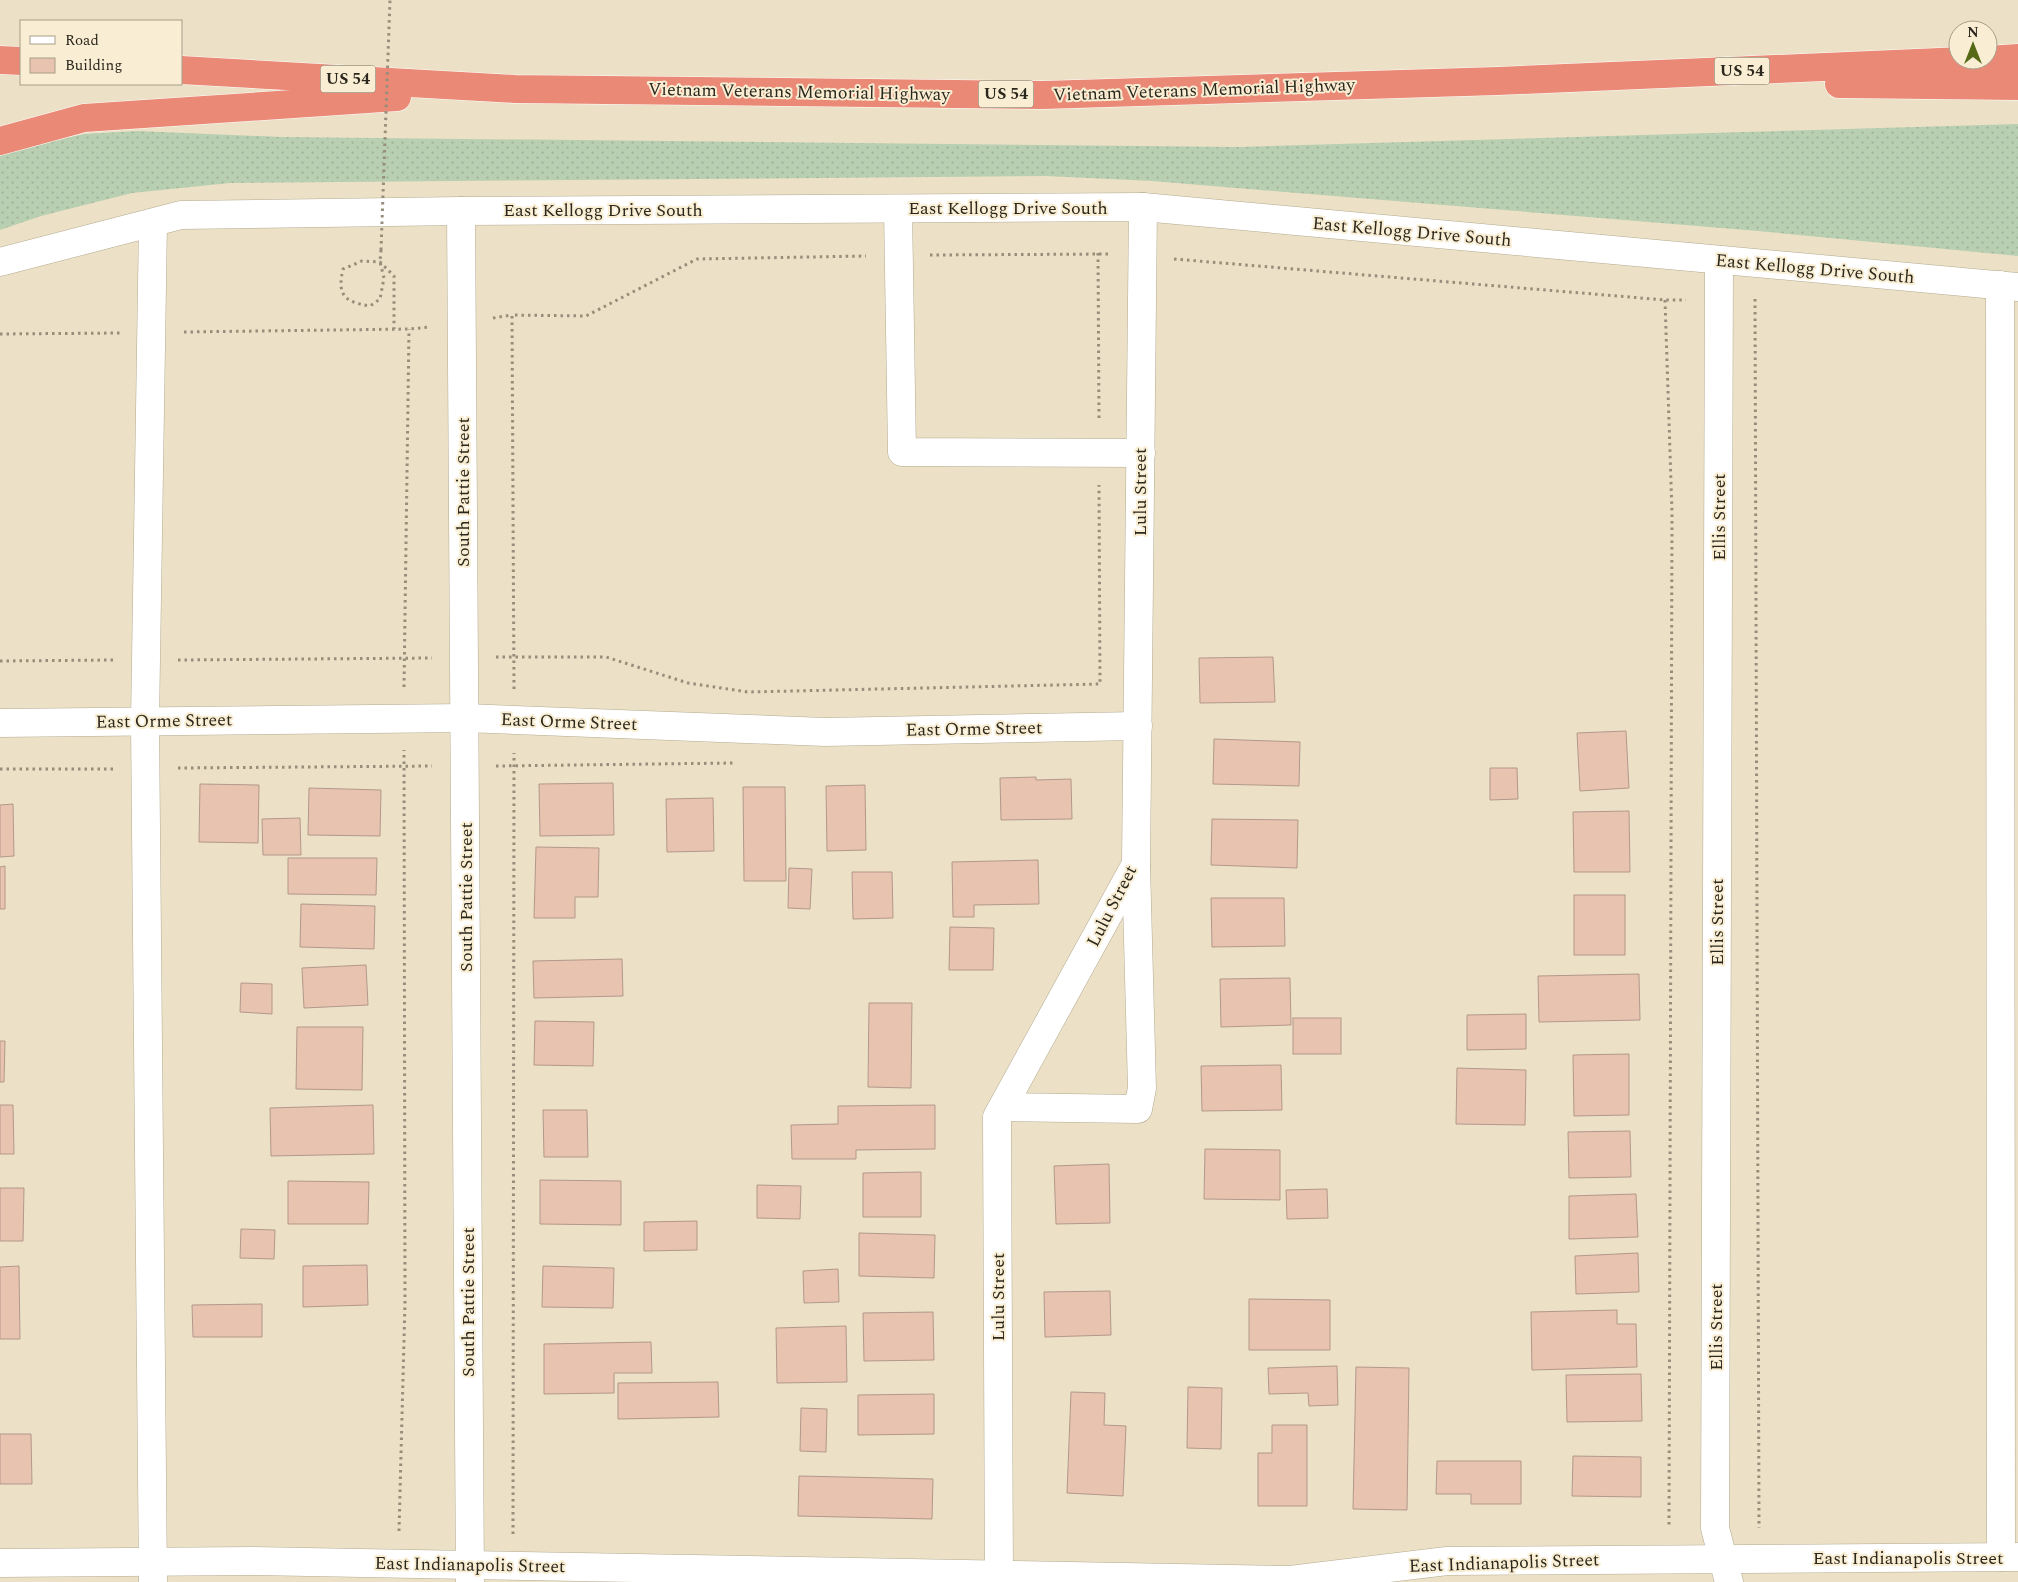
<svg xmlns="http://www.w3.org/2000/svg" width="2018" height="1582" font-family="Spectral,serif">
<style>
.grass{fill:url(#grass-dots)}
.building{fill:#e8c3b0;stroke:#b3988b}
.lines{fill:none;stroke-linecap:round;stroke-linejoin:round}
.minor-casing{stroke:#b4aa90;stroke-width:29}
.highway-casing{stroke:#fff;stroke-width:29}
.path{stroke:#968e7b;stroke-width:3;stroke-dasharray:2.5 4;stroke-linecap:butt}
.minor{stroke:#fff;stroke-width:28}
.highway{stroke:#e98976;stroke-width:28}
.path-bridge{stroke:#968e7b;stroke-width:3;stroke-dasharray:2.5 4;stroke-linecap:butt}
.labels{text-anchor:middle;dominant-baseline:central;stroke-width:4;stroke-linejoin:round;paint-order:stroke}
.shield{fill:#f9eed3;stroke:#696354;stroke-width:1}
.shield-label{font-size:16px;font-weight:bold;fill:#2b271d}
.street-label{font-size:18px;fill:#2b271d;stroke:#f9eed3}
</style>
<defs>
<pattern id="grass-dots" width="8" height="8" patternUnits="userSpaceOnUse" patternTransform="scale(1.25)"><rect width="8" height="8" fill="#b9cfb1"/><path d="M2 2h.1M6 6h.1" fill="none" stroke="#9fb298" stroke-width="1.8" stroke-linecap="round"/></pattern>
</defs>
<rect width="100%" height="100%" fill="#ece1c6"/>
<path class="grass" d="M2018,124v132l-260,-25 -606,-50 -106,-5 -816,7 -98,10 -91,23 -41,14v-77l84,-19 53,-3 145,6 957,10z"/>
<g class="building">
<path d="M1273,657l2,45 -75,1 -1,-45z"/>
<path d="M1626,731l3,57 -49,3 -3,-58z"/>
<path d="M1214,739l86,3 -1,44 -86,-2z"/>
<path d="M1490,768h27l1,31 -28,1z"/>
<path d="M1036,777v3l35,-1 1,40 -71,1 -1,-42z"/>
<path d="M613,783l1,52 -74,1 -1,-52z"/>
<path d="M200,784l59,1 -1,58 -59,-1z"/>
<path d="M865,785l1,65 -39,1 -1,-65z"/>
<path d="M743,787h42l1,94h-42z"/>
<path d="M309,788l72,2 -1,46 -72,-1z"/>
<path d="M713,798l1,53 -47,1 -1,-53z"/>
<path d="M13,804l1,52 -14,1v-52z"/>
<path d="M1629,811l1,61h-56l-1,-60z"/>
<path d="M300,818l1,37h-38l-1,-36z"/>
<path d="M1212,819l86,1 -1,48 -86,-3z"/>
<path d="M536,847l63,1 -1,49h-23v21h-41z"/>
<path d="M288,858h89l-1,37 -88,-1z"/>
<path d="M1038,860l1,44 -65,1v12h-21l-1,-55z"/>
<path d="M5,866v43h-5v-42z"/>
<path d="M789,868l23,1 -2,40 -22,-1z"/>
<path d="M852,872h40l1,46 -40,1z"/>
<rect x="1574" y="895" width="51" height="60"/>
<path d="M1211,898h73l1,48 -73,1z"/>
<path d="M301,904l74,2 -1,43 -74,-2z"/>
<path d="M950,927l44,1 -1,42h-44z"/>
<path d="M622,959l1,37 -89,2 -1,-37z"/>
<path d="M366,965l2,40 -64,3 -2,-40z"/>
<path d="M1639,974l1,46 -101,2 -1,-46z"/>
<path d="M1290,978l1,47 -70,2 -1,-48z"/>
<path d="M241,983l31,1v30l-32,-2z"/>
<path d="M869,1003h43l-1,85 -43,-1z"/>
<path d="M1526,1014v35l-59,1v-35z"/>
<rect x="1293" y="1018" width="48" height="36"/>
<path d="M535,1021l59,1 -1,44 -59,-1z"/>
<path d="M297,1027h66l-1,63 -66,-1z"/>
<path d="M0,1041h5l-1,41h-4z"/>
<path d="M1629,1054v61l-55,1 -1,-61z"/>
<path d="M1281,1065l1,45 -80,1 -1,-45z"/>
<path d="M1457,1068l69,2 -1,55 -69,-1z"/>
<path d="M0,1105h13l1,49h-14z"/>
<path d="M373,1105l1,49 -103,2 -1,-48z"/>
<path d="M935,1105v44l-79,1v9h-64l-1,-34 47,-1v-18z"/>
<path d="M543,1110h44l1,47h-44z"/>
<path d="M1630,1131l1,46 -62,1 -1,-46z"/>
<path d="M1205,1149l75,1v50l-76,-1z"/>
<path d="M1109,1164l1,59 -54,1 -2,-58z"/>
<path d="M921,1172v45h-58v-44z"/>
<path d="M540,1180l81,1v44l-81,-1z"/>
<path d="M288,1181l81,1 -1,42h-80z"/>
<path d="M757,1185l44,1 -1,33 -43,-1z"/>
<path d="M0,1188h24l-1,53h-23z"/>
<path d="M1327,1189l1,29 -41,1 -1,-29z"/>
<path d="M1636,1194l2,43 -69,2v-43z"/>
<path d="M697,1221v29l-53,1v-29z"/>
<path d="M241,1229l34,1 -1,29 -34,-1z"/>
<path d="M859,1233l76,2 -1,43 -75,-2z"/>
<path d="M1638,1253l1,39 -63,2 -1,-38z"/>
<path d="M367,1265l1,40 -65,2v-41z"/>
<path d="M19,1266l1,73h-20v-72z"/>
<path d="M543,1266l71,2 -1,40 -71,-1z"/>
<path d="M838,1269l1,33 -35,1 -1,-32z"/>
<path d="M1110,1291l1,44 -66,2 -1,-45z"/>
<path d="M1249,1299l81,1v50h-81z"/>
<path d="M262,1304v33h-69l-1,-32z"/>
<path d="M1617,1310v14h19l1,43 -105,3 -1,-58z"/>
<path d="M933,1312l1,48 -70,1 -1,-48z"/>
<path d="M846,1326l1,56 -70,1 -1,-55z"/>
<path d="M651,1342l1,31h-38v20l-70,1v-50z"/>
<path d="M1337,1366l1,39 -29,1 -1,-13 -39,1 -1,-26z"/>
<path d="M1356,1367l53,1 -2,142 -54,-1z"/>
<path d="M1641,1374l1,47 -75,1 -1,-47z"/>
<path d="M718,1382l1,35 -101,2v-36z"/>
<path d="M1188,1387l34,1 -1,61 -34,-1z"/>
<path d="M1071,1392l34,1 -1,32 22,1 -3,70 -56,-3z"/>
<path d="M934,1394v40l-76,1v-40z"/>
<path d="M801,1408l26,1 -1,43 -26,-1z"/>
<path d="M1272,1425h35v81h-49v-53h14z"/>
<path d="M0,1434h31l1,50h-32z"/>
<path d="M1573,1456l68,1v40l-69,-1z"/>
<path d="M1437,1461h84v43h-50v-10h-35z"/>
<path d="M799,1476l134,3 -1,40 -134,-3z"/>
</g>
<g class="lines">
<g class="minor-casing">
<g id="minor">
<path d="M898,209l4,243 239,1"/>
<path d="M461,211l9,1371"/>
<path d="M153,223l-8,499 8,860"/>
<path d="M1719,260l-4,1268 14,54"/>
<path d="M0,262l181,-47 280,-4 682,-4 875,80"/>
<path d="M2000,285l1,1272"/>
<path d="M0,723l465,-5 360,14 313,-6"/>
<path d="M1003,1107l135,2 4,-21 -6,-222"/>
<path d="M0,1563l252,-2 1038,19 157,-19 571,-4"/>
<path d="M999,1582l-2,-465 139,-253 7,-657"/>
</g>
</g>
<g class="highway-casing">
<g id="highway">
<path d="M0,60l21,1"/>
<path d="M1988,60l30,-2"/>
<path d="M181,70l334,19 528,6 455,-14 488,-21"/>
<path d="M1839,84l179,2"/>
<path d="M0,141l84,-23 313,-21"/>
</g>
</g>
<g class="path">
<path d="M381,250l-1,12 4,16 -4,21 -10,7c-26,-4 -33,-11 -27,-37l19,-8 18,1 14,14v53"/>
<path d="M1098,253l1,168"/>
<path d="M930,255l181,-1"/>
<path d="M1174,259l491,41h21"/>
<path d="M1755,299l4,1229"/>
<path d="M1665,300l7,213 -3,1013"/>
<path d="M493,318l19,-3"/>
<path d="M184,332l225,-3 21,-2"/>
<path d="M0,334l120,-1"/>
<path d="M496,657h110l82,26 60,9 352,-8 -1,-199"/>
<path d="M178,660l254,-2"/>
<path d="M0,661l114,-1"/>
<path d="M404,687l5,-358"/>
<path d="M514,689l-2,-374 74,1 111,-57 169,-3"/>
<path d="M496,766l238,-3"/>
<path d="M178,768l254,-2"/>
<path d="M0,769h114"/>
<path d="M399,1531l6,-229 -1,-552"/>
<path d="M513,1534l1,-781"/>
</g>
<use href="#minor" class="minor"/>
<use href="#highway" class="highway"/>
<path class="path-bridge" d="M381,250l9,-250"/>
</g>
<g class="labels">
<g class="shield">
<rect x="1714.5" y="57.5" width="55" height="27" rx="4"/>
<rect x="320.5" y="65.5" width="55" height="27" rx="4"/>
<rect x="978.5" y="80.5" width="55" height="27" rx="4"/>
</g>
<g class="shield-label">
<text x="1742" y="71">US 54</text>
<text x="348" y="79">US 54</text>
<text x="1006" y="94">US 54</text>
</g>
<g class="street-label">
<text transform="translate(1204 90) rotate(-2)">Vietnam Veterans Memorial Highway</text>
<text transform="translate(799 92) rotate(1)">Vietnam Veterans Memorial Highway</text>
<text x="1008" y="208">East Kellogg Drive South</text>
<text x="603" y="210">East Kellogg Drive South</text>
<text transform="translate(1412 232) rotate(5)">East Kellogg Drive South</text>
<text transform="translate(1815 269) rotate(5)">East Kellogg Drive South</text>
<text transform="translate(463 492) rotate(-90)">South Pattie Street</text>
<text transform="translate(1140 492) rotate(-90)">Lulu Street</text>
<text transform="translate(1719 517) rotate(-90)">Ellis Street</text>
<text transform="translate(164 721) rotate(-1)">East Orme Street</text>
<text transform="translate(569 722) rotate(2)">East Orme Street</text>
<text transform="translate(974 729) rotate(-1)">East Orme Street</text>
<text transform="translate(466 897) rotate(-90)">South Pattie Street</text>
<text transform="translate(1112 906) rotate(-63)">Lulu Street</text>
<text transform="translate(1717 922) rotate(-90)">Ellis Street</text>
<text transform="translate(998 1297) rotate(-90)">Lulu Street</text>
<text transform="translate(468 1302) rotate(-90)">South Pattie Street</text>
<text transform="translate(1716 1327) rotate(-90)">Ellis Street</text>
<text x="1908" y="1558">East Indianapolis Street</text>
<text transform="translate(1504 1563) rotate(-2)">East Indianapolis Street</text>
<text transform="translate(470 1565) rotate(1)">East Indianapolis Street</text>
</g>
</g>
<rect x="20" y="20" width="162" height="65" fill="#f9eed3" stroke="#a79e8a"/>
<rect x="30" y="36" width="25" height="8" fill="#ffffff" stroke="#a79e8a"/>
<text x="65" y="45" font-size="15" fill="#2b271d">Road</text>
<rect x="30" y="58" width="25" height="15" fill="#e8c3b0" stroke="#a79e8a"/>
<text x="65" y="70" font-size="15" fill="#2b271d">Building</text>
<g transform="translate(1973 45)"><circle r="24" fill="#f9eed3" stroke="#a79e8a"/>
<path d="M0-4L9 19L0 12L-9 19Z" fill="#556916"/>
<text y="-8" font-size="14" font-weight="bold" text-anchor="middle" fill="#2b271d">N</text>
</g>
</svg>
